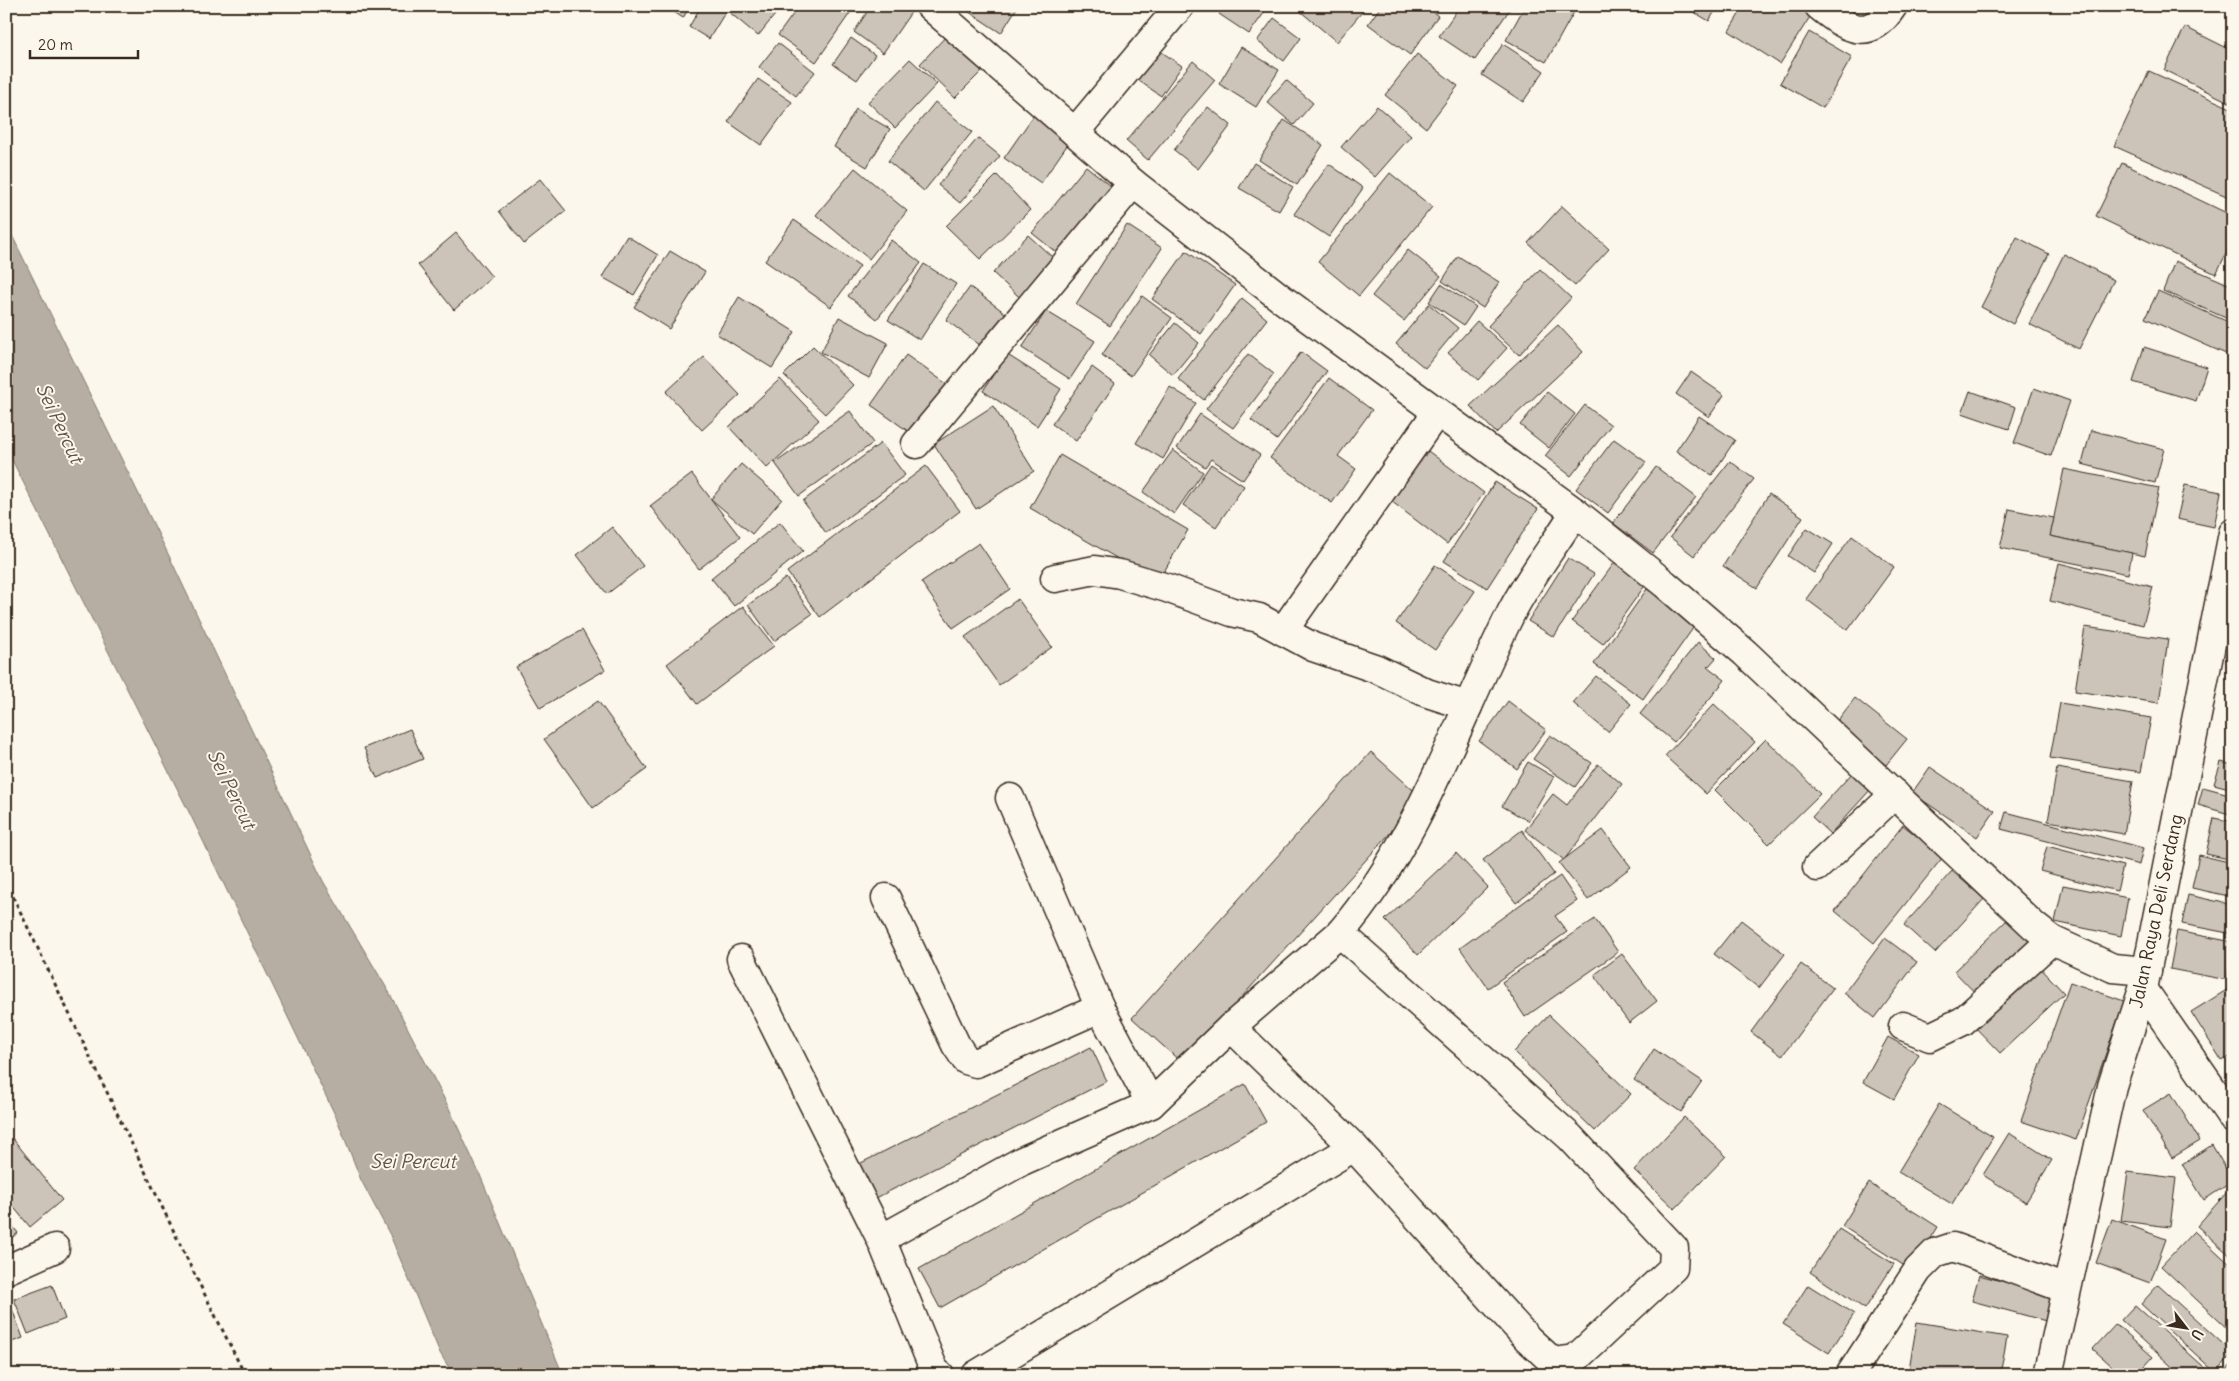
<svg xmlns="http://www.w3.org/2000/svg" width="2239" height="1381" font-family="Delius,sans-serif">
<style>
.water{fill:#b6aea2;stroke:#85796d}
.building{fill:#ccc4b9;stroke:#3b2a1e}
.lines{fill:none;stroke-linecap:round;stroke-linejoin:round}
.minor-casing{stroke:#3b2a1e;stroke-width:31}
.major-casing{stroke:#3b2a1e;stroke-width:31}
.path{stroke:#3b2a1e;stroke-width:3;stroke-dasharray:4 4;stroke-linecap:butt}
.minor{stroke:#fbf7ec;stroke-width:28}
.major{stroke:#fbf7ec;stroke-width:28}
.labels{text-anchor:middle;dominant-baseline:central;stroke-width:4;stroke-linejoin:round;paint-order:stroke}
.street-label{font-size:18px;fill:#3b2a1e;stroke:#fbf7ec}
.water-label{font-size:19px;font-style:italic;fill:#605246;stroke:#fbf7ec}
</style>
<rect width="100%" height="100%" fill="#fbf7ec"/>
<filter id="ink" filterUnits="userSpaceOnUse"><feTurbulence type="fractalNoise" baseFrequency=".02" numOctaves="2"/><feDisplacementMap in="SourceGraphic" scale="10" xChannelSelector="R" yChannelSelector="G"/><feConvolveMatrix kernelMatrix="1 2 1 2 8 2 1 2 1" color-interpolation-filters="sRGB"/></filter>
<g filter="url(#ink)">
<path class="water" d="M6,223l165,337 152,321 66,111 59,114 32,69 83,200h-110l-13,-22 -50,-118 -29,-55 -24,-61 -145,-301 -186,-370z"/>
<g class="building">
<path d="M665,6h25l-7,12z"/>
<path d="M701,6h28l-20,33 -20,-12z"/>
<path d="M734,6h48l-24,30 -29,-24z"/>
<path d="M799,6h56l-39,56 -38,-27z"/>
<path d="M871,6h35l6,5 -29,42 -29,-21z"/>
<path d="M960,6h58l-17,27z"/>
<path d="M1224,6h45l-20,28 -30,-20z"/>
<path d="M1294,6h73l-30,36z"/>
<path d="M1381,6h45l12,10 -28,39 -42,-31z"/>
<path d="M1460,6h52l-37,54 -36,-24z"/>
<path d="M1525,6h39l10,6 -28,50 -40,-22z"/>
<path d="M1684,6h34l-9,15z"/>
<path d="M1744,6h60l9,6 -33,52 -51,-33z"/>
<path d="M1274,18l27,20 -17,23 -27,-20z"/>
<path d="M2185,27l48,24v53l-69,-34z"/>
<path d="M1809,32l43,25 -29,51 -43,-25z"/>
<path d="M948,34l37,34 -30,30 -35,-34z"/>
<path d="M851,38l24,17 -18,25 -24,-16z"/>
<path d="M778,43l37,29 -19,24 -37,-29z"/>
<path d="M1503,44l41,27 -21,31 -41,-27z"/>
<path d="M1153,46l29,20 -21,30 -29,-20z"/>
<path d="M1241,47l38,23 -23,37 -37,-23z"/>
<path d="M1417,54l41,32 -32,42 -41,-33z"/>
<path d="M910,59l27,25 -42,44 -27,-26z"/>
<path d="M1193,61l22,19 -67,80 -22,-19z"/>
<path d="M2149,71l84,38v90l-119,-53z"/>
<path d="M758,79l34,23 -31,43 -33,-23z"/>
<path d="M1286,80l27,23 -19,22 -27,-23z"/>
<path d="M935,102l37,30 -48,59 -36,-30z"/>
<path d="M1377,106l34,30 -36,41 -34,-30z"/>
<path d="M1208,107l23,18 -33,44 -24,-19z"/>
<path d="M856,109l34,20 -23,38 -33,-20z"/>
<path d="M1034,115l36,26 -29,42 -37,-25z"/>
<path d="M1284,120l39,25 -26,40 -38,-25z"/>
<path d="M978,138l22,18 -40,47 -22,-18z"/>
<path d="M1254,163l39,24 -14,24 -40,-23z"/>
<path d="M2122,163l111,53v24l-17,34 -120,-58z"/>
<path d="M1329,164l34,24 -34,49 -35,-23z"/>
<path d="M1086,166l35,28 -54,67 -35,-28z"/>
<path d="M855,168l52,43 -38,48 -53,-44z"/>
<path d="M1390,173l42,34 -73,89 -41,-34z"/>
<path d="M997,175l33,35 -50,49 -34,-33z"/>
<path d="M540,179l26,32 -42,33 -25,-33z"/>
<path d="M1562,206l47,43 -34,37 -47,-43z"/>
<path d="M794,220l66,46 -29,41 -66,-46z"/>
<path d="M1127,225l35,23 -52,78 -34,-22z"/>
<path d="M456,233l36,44 -38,33 -36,-45z"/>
<path d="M1028,235l35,32 -35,38 -35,-32z"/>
<path d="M627,236l31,19 -24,40 -32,-18z"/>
<path d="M2017,237l32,17 -36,70 -32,-17z"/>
<path d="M891,240l30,23 -44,56 -29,-23z"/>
<path d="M1408,250l33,26 -37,45 -32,-25z"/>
<path d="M670,251l35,21 -36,57 -35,-22z"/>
<path d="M1186,251l49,34 -34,49 -49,-35z"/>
<path d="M2064,254l50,26 -35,69 -50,-25z"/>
<path d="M1458,256l41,26 -16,26 -41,-27z"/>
<path d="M2175,261l58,25v35l-70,-30z"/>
<path d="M924,264l32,20 -36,56 -32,-20z"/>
<path d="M1540,269l31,29 -52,57 -31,-29z"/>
<path d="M1441,284l35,23 -12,18 -35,-23z"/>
<path d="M970,287l42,31 -24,33 -42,-31z"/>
<path d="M2158,291l75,33v15l-7,15 -81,-36z"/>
<path d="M1142,296l30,22 -41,58 -29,-21z"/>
<path d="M739,297l56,35 -23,36 -55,-34z"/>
<path d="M1242,298l25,21 -63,81 -26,-21z"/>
<path d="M1429,304l29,24 -33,40 -29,-24z"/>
<path d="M1046,311l49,30 -25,38 -48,-31z"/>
<path d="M839,317l49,26 -19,35 -48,-26z"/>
<path d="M1477,321l30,27 -29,32 -30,-27z"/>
<path d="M1175,323l24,20 -26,32 -24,-20z"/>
<path d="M1558,325l25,27 -87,81 -26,-27z"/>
<path d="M813,346l40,39 -28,29 -41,-39z"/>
<path d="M2144,347l63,20 -11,34 -63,-19z"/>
<path d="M1301,352l26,19 -50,69 -26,-20z"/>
<path d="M1006,354l55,35 -24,37 -54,-35z"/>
<path d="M1248,354l26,20 -41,54 -27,-19z"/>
<path d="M906,355l45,32 -36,49 -44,-31z"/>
<path d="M704,357l36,38 -38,35 -36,-38z"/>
<path d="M1092,367l23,17 -39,57 -24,-17z"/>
<path d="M1691,372l33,23 -15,22 -33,-23z"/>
<path d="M1329,378l43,32 -34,46 18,13 -24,34 -62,-45z"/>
<path d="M780,379l39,41 -52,48 -38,-41z"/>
<path d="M1170,387l26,16 -33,56 -27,-16z"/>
<path d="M2034,388l36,13 -19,55 -37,-13z"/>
<path d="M1970,391l46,16 -7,22 -47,-16z"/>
<path d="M1547,392l28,22 -26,34 -29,-23z"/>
<path d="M1585,405l26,20 -40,51 -26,-20z"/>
<path d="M993,406l41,65 -58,38 -42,-65z"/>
<path d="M850,411l23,32 -74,53 -24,-33z"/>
<path d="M1200,414l60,41 -17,25 -32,-21 -6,8 -28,-19z"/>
<path d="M1699,416l36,24 -23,35 -36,-24z"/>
<path d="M2091,430l73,19 -9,34 -73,-19z"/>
<path d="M1614,439l32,23 -38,51 -32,-24z"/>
<path d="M881,443l24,32 -79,58 -23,-32z"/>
<path d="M1173,450l30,22 -29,42 -31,-22z"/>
<path d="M1428,451l56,42 -37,51 -56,-43z"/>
<path d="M1060,455l128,75 -30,52 -128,-74z"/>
<path d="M1730,461l24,18 -60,77 -24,-19z"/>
<path d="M741,464l41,35 -30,35 -41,-35z"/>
<path d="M1211,464l33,22 -28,41 -33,-22z"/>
<path d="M926,466l34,45 -140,106 -33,-45z"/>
<path d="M1656,467l40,30 -43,56 -40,-30z"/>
<path d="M2064,469l95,19 -14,68 -95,-20z"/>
<path d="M692,474l48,63 -41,32 -49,-63z"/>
<path d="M1495,482l43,27 -51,79 -43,-27z"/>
<path d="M2185,485l36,7 -7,35 -37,-8z"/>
<path d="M1769,494l34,23 -46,71 -34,-22z"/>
<path d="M2009,509l45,9 -4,18 82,17 -4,21 -128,-26z"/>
<path d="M780,522l23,29 -69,55 -23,-28z"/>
<path d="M612,527l31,39 -36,28 -30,-39z"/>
<path d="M1807,528l26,16 -19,29 -26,-17z"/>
<path d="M1852,536l42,31 -46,63 -42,-31z"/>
<path d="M979,543l31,46 -57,39 -32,-46z"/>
<path d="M1568,558l26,16 -40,63 -26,-16z"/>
<path d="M1615,562l31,22 -43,60 -31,-23z"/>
<path d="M2059,563l94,24 -10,38 -93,-24z"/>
<path d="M1435,565l40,26 -40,59 -39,-27z"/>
<path d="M786,578l26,36 -38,27 -26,-36z"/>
<path d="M1647,589l49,35 -53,75 -49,-35z"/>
<path d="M1018,599l34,48 -53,38 -34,-48z"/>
<path d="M743,606l31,40 -77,58 -30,-40z"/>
<path d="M2085,627l83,12 -9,64 -84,-12z"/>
<path d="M582,630l23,40 -65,38 -24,-41z"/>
<path d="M1698,642l18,16 -8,9 17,13 -51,62 -34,-28z"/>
<path d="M1596,676l35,28 -23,28 -35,-29z"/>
<path d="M1855,698l52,41 -21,26 -52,-40z"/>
<path d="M598,701l49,68 -54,39 -49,-69z"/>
<path d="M1508,701l38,29 -29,39 -38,-28z"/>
<path d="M2060,703l91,15 -10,54 -91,-14z"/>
<path d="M1714,704l41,38 -49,52 -41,-38z"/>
<path d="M410,729l13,30 -46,19 -13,-30z"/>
<path d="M1550,735l42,28 -17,24 -42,-28z"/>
<path d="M1766,739l54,55 -51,50 -54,-54z"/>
<path d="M1371,752l51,46 -240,265 -50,-45z"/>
<path d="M1528,762l26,15 -26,44 -26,-15z"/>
<path d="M2221,762l12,3v24l-19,-5z"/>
<path d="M1598,764l24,20 -58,76 -39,-30 28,-36 14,11z"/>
<path d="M1930,767l65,44 -18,26 -65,-44z"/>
<path d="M2057,768l76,13 -9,53 -76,-13z"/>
<path d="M1854,771l18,17 -42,46 -18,-17z"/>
<path d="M2203,787l30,8v20l-35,-10z"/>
<path d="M2006,812l137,36 -4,17 -138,-36z"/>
<path d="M2214,818l19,4v38l-27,-6z"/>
<path d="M1903,825l40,32 -69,86 -39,-32z"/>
<path d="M1522,830l32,44 -38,29 -33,-43z"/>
<path d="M1603,830l28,37 -43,33 -29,-37z"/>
<path d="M2047,846l76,20 -6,25 -77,-20z"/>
<path d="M1456,853l32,34 -70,68 -33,-35z"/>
<path d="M2199,855l34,8v34l-41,-9z"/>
<path d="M1952,871l32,28 -49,54 -31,-28z"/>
<path d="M1560,876l17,25 -22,15 12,16 -79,56 -28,-40z"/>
<path d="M2063,885l65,13 -7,38 -66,-14z"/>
<path d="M2188,895l45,10v29l-51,-10z"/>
<path d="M1595,919l23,33 -93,65 -23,-35z"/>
<path d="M2008,919l28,28 -54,53 -28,-29z"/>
<path d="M1741,920l44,34 -26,34 -45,-34z"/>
<path d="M2177,931l56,11 -6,38 -57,-11z"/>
<path d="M1885,938l32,24 -42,56 -31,-25z"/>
<path d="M1622,954l35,47 -28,22 -35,-48z"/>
<path d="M2036,963l28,30 -64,60 -29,-30z"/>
<path d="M1801,964l32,24 -51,68 -31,-24z"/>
<path d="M2070,982l54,19 -48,139 -55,-19z"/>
<path d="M2233,986v69l-11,6 -31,-49z"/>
<path d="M1549,1015l82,79 -36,37 -81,-79z"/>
<path d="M1888,1037l31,17 -25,45 -31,-17z"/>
<path d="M1091,1047l16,34 -231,117 -17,-34z"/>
<path d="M1654,1049l48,32 -21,31 -47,-32z"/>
<path d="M1245,1084l21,38 -326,186 -21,-39z"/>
<path d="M2171,1093l29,48 -28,17 -29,-48z"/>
<path d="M1939,1104l54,33 -41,67 -54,-32z"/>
<path d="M1684,1117l42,39 -51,53 -41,-39z"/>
<path d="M2009,1133l43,27 -26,42 -43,-27z"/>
<path d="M13,1139l49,61 -32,27 -24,-29v-53z"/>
<path d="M2212,1145l21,36 -29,19 -22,-36z"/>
<path d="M2128,1172l48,6 -6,49 -49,-6z"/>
<path d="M1869,1183l69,44 -27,43 -69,-44z"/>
<path d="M2228,1191l5,4v63l-36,-32z"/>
<path d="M6,1218l12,15 -12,9z"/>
<path d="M2112,1219l54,20 -16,44 -54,-20z"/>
<path d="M1839,1229l55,35 -29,45 -55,-37z"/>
<path d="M2194,1231l39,36v67l-72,-68z"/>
<path d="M1979,1275l74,20 -7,26 -74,-20z"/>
<path d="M52,1285l13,34 -37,15 -14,-35z"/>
<path d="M1808,1285l46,29 -25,39 -46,-29z"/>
<path d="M2158,1285l75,68 -17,20 -75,-69z"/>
<path d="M9,1301l14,37 -17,6v-41z"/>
<path d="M2135,1305l78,70h-32l-60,-55z"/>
<path d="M1917,1322l90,15 -7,38h-92z"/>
<path d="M2116,1324l37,33 -16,18h-15l-29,-26z"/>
<path d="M2233,1363v12h-11z"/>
</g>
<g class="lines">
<g class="minor-casing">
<g id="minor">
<path d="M930,6l203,177 149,116 293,213 90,72 80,69 289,273 18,14 61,28 34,3"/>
<path d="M1819,6c28,23 50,37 74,0"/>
<path d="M1075,132l105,-126"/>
<path d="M916,444l217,-261"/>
<path d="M1055,578l40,-8 25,4 47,14 65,24 27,6 54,29 64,22 50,24 41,13"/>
<path d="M1283,631l154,-219"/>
<path d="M1010,798l90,210 51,96"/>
<path d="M1817,867l78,-73"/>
<path d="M886,898l70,147 10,15 10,3 124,-55"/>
<path d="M741,959l140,280"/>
<path d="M2143,989l90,130"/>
<path d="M1903,1026l27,11 33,-16 89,-81"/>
<path d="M1231,1027l123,120 174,192 25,23 22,-3 98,-91 1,-20 -104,-111 -230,-204c78,-91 116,-208 168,-314 17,-36 46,-73 67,-107"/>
<path d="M6,1270l49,-22"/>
<path d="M940,1375l-5,-3 -54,-133 141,-78 129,-57 80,-77 109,-94"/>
<path d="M976,1375l378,-228"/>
<path d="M1850,1375l68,-105 17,-17 18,-6 113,42"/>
</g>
</g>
<g class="major-casing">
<path id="major" d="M2048,1375l64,-289 31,-97 90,-456"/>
</g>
<path class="path" d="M6,882l184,383 55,110"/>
<use href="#minor" class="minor"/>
<use href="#major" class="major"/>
</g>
</g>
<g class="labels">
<g class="street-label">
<text transform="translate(2156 911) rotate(-78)">Jalan Raya Deli Serdang</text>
</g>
<g class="water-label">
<text transform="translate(60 423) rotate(65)">Sei Percut</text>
<text transform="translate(232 789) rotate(64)">Sei Percut</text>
<text x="413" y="1161">Sei Percut</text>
</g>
</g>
<rect width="2239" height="1381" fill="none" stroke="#fbf7ec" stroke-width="25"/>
<rect x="12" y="12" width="2214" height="1356" fill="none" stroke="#3b2a1e" stroke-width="2" filter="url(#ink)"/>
<g transform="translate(2186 1328) rotate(121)" stroke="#fbf7ec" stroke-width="4" paint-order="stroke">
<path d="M0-4L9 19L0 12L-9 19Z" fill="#3b2a1e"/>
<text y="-8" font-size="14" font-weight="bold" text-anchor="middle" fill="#3b2a1e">U</text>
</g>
<path d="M30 50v8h108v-8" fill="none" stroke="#3b2a1e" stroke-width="2.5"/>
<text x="38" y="50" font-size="15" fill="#3b2a1e" stroke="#fbf7ec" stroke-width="4" paint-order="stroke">20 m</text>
</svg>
